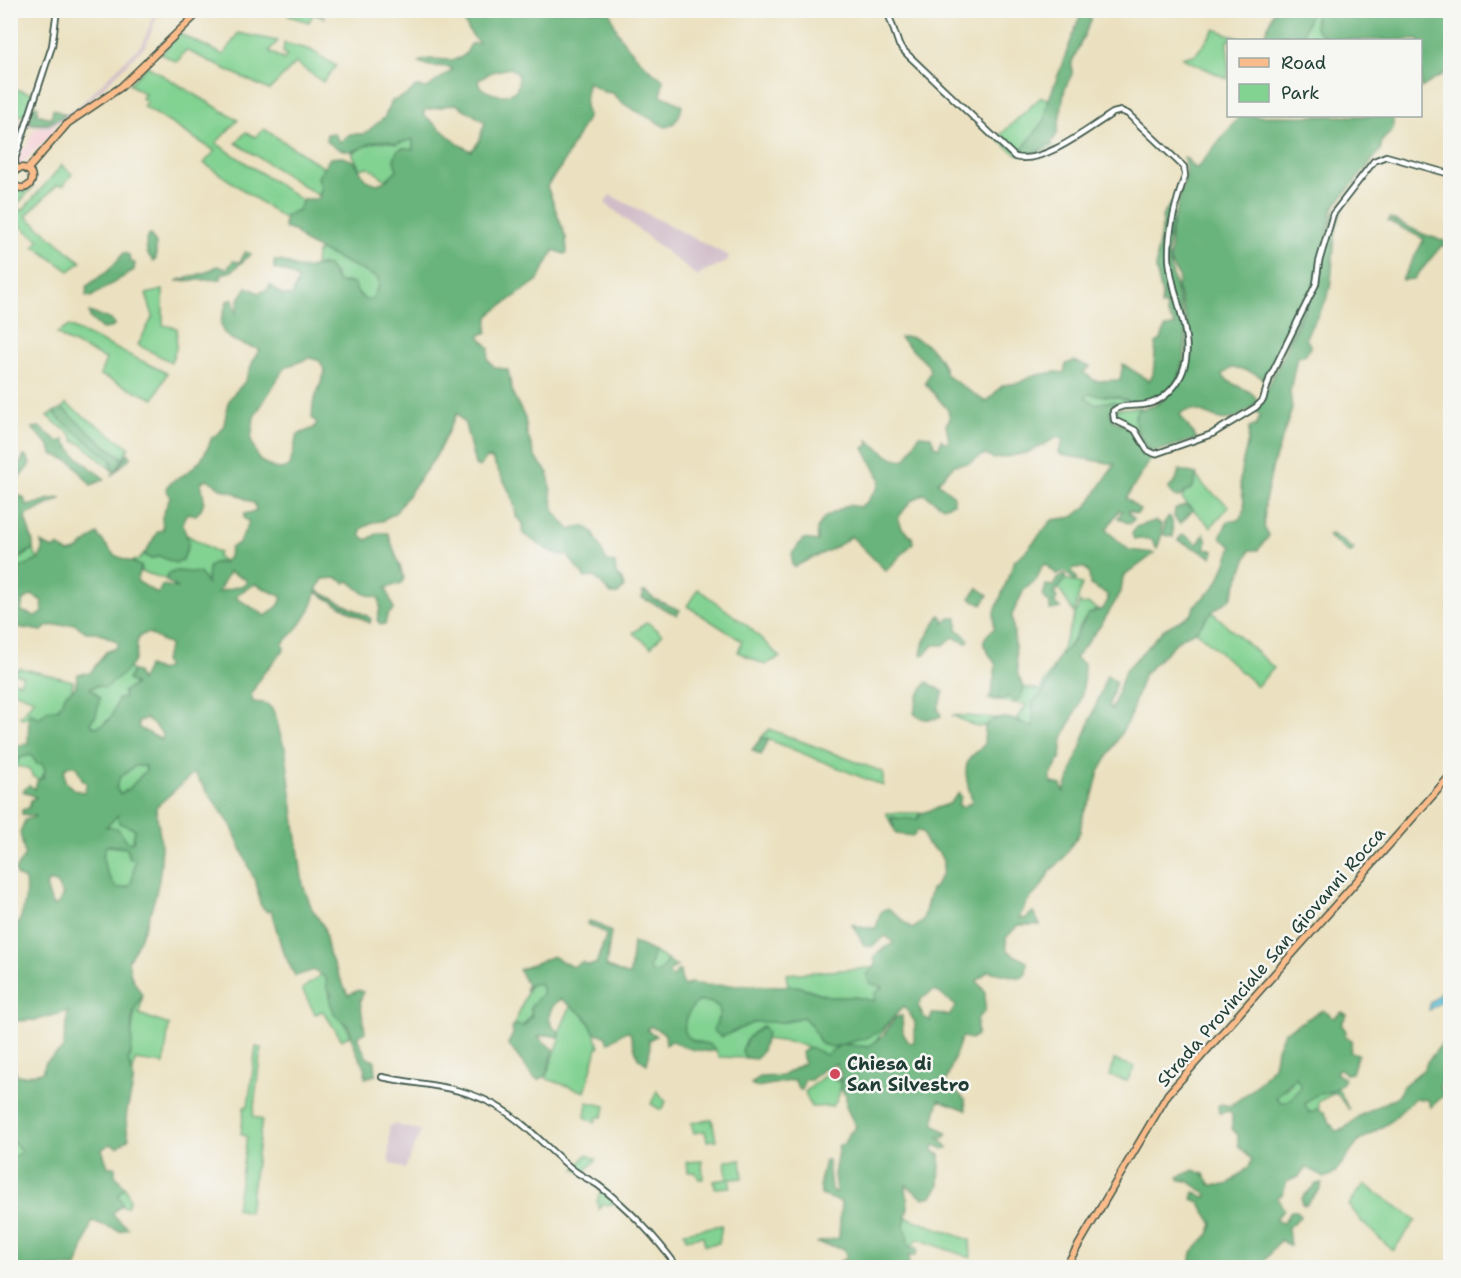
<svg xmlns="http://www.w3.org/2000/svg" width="1461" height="1278" font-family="'Shantell Sans',sans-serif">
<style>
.built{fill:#f6cfd7}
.industrial{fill:#d1bdc9}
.green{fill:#82d292;stroke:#508863;stroke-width:1.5}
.forest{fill:#69b47c;stroke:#447858;stroke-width:1.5;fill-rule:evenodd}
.water{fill:#5bbfd9;stroke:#3d7e86;stroke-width:1.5}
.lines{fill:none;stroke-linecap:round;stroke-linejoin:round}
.minor-casing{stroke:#3e5649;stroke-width:8}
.major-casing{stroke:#3e5649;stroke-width:9}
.minor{stroke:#fff;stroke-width:4.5}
.major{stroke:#fabc8b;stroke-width:6}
.poi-dot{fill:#d1495b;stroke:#f6f6f2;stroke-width:2}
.labels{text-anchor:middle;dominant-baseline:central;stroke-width:5;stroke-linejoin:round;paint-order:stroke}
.street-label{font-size:18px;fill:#1f3d34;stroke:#f6f6f2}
.poi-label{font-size:18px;font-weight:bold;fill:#1f3d34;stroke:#f6f6f2;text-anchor:start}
</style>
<rect width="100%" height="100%" fill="#f6f6f2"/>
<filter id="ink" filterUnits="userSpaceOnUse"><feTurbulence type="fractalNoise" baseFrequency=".0167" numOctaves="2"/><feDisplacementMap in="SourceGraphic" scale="12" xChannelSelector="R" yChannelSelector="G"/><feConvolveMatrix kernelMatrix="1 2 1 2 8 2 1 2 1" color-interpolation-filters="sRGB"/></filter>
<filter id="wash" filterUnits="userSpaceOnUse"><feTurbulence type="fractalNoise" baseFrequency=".008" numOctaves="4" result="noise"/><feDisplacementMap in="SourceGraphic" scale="24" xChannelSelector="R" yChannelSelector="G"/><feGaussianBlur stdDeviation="1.35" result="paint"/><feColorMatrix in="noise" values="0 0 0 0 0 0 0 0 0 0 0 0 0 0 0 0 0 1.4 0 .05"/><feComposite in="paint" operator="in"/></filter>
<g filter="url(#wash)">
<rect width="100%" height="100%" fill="#ebe1c0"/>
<path class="built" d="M55,127l2,1 -40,41 -2,-3 6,-19 4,2 9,-20z"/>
<g class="industrial">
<path d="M155,11h4l-13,34 -67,66 -30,16 -26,-1 -2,7 -10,-3 -1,-10 38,3 29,-15 66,-65z"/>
<path d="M610,195l119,61 -2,6 -23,9 -6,6 -93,-74z"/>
<path d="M394,1124l27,7 -16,38 -16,-7v-36z"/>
</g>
<g class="green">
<path d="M314,10l12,8 -13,-4 -4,8 -21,-6 5,-5z"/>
<path d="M1311,11h5l-2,9 13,20h-26z"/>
<path d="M1215,29l28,11h-15v39l-46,-21 14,-4z"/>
<path d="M238,33l40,8 -9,10 15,9 3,-5 -4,-2 1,-10 27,7 25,16 -13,16 -27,-19 -27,27 -83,-40 -9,12 -16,-8 19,-20 44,21z"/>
<path d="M147,66l91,54 -22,23 87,58 -5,9 -13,6v3l-81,-56 11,-12 -72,-45 4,-4 -5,-4 3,-4 -16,-10z"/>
<path d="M11,88l24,6 -8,21 -16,1z"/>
<path d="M1041,97l8,2 -4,21 -26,33 20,-3 12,-7 2,3c-28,14 -33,14 -56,-8z"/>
<path d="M264,129l59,38c-5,11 1,20 -4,29l-83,-53 10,-11 9,5z"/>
<path d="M413,139v10l-10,-1 -6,3 -3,9 3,10 -11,10 -18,-13 -8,2 -8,-16c14,-7 28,-16 44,-9z"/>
<path d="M62,165l10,9 -8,11h-7l-31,31 55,46 -12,9 -35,-25 5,-6 -28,-21v-29l12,1 11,-5 -19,21 7,4z"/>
<path d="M320,250l58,28 1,7 -7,14 -7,1 -16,-18h-11l-3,-8 -13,-10 -7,2 1,-12z"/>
<path d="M163,290v35l14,3 -1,21 -5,13 -33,-17 15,-29 -7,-22z"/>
<path d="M69,326l98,47 -13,26 -54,-24 6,-16 -42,-20 -7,-6z"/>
<path d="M1089,394l28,3 14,6 -13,1 -6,-3 -17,3 -10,-7z"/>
<path d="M66,404l63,43 -6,12 -55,-44 -6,-7z"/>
<path d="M1141,407l-6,8 2,16 -17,-10 -5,-6 2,-6z"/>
<path d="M54,412l56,46 2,12 -30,-26 -8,-3 -2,-6c-9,-7 -16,-11 -25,-19z"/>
<path d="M1196,476l11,13 22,17 -18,21 -29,-28 3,-8 8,-5z"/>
<path d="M185,534l34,19 -2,4 7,4 -11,2 -5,5 -1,17c-8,-10 -22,-16 -36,-13l-6,7 -25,-8 2,-3 -10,-7 6,-1 7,-8 -1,3 7,4 8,-3 24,4 5,-14z"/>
<path d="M33,549l5,11 -19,8v12l-8,22v-46l3,2h8z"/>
<path d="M1065,579l17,5 -8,29 -16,-26z"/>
<path d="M698,589l51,38 31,30 -15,8 -27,-13 4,-11 -55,-35z"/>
<path d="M1080,602l2,3 6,-1 10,5c-21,8 -21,35 -39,47z"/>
<path d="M1212,612l62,56 -17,18 -61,-55z"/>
<path d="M647,622l15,12 -11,13 -18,-14z"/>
<path d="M1058,659l-7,21 -19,25 3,20 -2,3 -17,-9 11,-14 -39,-6 3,-4 3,5 4,-3h23l3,-10 16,3z"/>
<path d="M20,668l53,13 -1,9 -6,4 -7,14 -11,2 -9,8 -11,-3 1,4 -9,-2 14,-18 -23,-9v-10l9,3 3,-7 -12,-4z"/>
<path d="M129,668l3,3 -4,9 6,5 -11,7 1,6 -9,9v6l-13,12 -8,2 -4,-5 6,-6v-24l-6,-1v-3l20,-5z"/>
<path d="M952,715l45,3 -12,8 -8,1z"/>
<path d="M769,729l114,43v14l-121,-49z"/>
<path d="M31,755l12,9 2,6 -4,10 -8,-3 -5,-9 -15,-2 6,-8z"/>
<path d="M135,766h10l1,5 -17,18 -9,5 -4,-6 4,-11z"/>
<path d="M886,813h35l-6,7 -24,-3 2,11z"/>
<path d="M118,814l1,9 16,6 -2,13 -4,1 -16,-15 -7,-1z"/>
<path d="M106,846l21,2 2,10 6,2 -3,22 -4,5 -11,1c-10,-12 -18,-27 -11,-42z"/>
<path d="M654,952l13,8 -4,10 -9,4 -5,-6z"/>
<path d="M871,968l2,16 10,4 -4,3 -5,11 -18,-5h-24l-30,-10 -14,-1 -2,-12z"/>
<path d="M322,974c8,7 6,17 8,27 2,13 17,20 20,34l-8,5 -19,-29 -8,3 -13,-25z"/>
<path d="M540,983l3,10 -13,15 2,5 -10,14 -8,-2 16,-40z"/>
<path d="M142,999l-3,15 30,11 -5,39 -29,-4 -2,12 -5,-10 3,-6v-21l6,-34z"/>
<path d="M704,1000l16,7v8l-3,4 14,14c11,-16 37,-11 54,-11 6,0 12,-4 18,-5l9,9 9,18 12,3 33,-9 12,-6 16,-15c-21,25 -15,34 -52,27l-16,11 -30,-12 -31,-4 2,-6 -4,-7c-12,7 -17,12 -21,25l4,7 -27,-1 -4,-8c-7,-4 -20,-6 -26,-11 -13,-11 2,-36 15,-38z"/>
<path d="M571,1005c15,9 25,26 28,43h-2l-12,44 -38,-13 -1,-3 14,-37 -1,-7z"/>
<path d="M256,1047l5,1 -8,68 9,4 -13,92 -13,-3 11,-72 -6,-3 3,-27 4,-1z"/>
<path d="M1114,1060l21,7 -8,14 -17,-5z"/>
<path d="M831,1070l5,12 3,-1 -2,-3h3c0,12 1,18 -7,28l-22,1 -6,-15z"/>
<path d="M1296,1076l5,11 -11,13 -8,3 -7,-6 15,-11z"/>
<path d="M1338,1088l11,22 -13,-18 -18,10 1,7 -10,4 -4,-9 13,-11h12z"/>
<path d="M657,1091l9,11 -5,8 -10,-6z"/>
<path d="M587,1102l19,4 -4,11h-5l-2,6 -10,-6z"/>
<path d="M712,1119l4,21 -9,1 -2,-10 -11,2 -3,-10z"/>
<path d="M11,1140l12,11 -12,9z"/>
<path d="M587,1154l9,6 -13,14 -8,-5z"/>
<path d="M741,1160l2,18 -13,1v8l-15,1 -1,-7 13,-2 -2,-18z"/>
<path d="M702,1161l1,18h-4l-4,-7h-7l-1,-10z"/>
<path d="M1364,1184l52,36 -23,31 -31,-29 -13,-17z"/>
<path d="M125,1187l5,12 -3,8 -7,-1 2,-3 -5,-8z"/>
<path d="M601,1190l15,13 -10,2 -3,-2 -4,6 -2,-8z"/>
<path d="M906,1217l64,23 1,18 -53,-19 -9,10 -3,-11 2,-4 -4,-8z"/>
<path d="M722,1225l-3,18 -14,2 -2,-9 -17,3 -2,-7z"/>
</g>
<g class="forest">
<path d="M1274,10l37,1 -10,29h-38z"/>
<path d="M459,11h151c8,29 17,35 38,57 4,5 10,6 15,11l-2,16 21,10c-1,10 -7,21 -17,22 -14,-10 -45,-21 -52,-34l-9,-1 -17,-10 -2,24 3,10 -26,49 -15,21 19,52 1,15 -3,1 -10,-4 -16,30 -46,33 -4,4 -1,15 -8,4 10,12 -1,12 6,7 14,3 5,24 12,24 2,15 8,24 13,16 6,38 16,19 14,-4 9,6 14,30 8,1 1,11 6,6 2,7 -6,7h-7l-16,-17 -10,1 -18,-23c-16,1 -31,-14 -43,-20l-2,-4 1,-8 -7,-6c-1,-22 -15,-39 -24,-58l-6,-1 -6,9 -5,-2 -10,-41 -8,-11 -21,43 -40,56 -14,9 -9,1 -12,7v7l6,4 11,-7h10l16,45 -2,5 -16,5 8,21 -7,7 -2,8 -4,1 -4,-5 3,-12 -1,-10 -14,-4 -16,-13 -4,2 -8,-5 -14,1 -7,11 51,26 4,3 -1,4 -54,-31c-3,19 -19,39 -33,51l1,7 -22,25 -11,19 2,8c3,1 7,0 10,1 17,3 14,34 22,44l18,138 9,24 12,18 5,27 19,41 11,-5 4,2 -3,9 5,31 -8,5 10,21 8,3 1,14 -11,3v-9l-10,-21 -6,-21 -14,-12 -5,-13 1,-9 -4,-4 -1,-11 -12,-8 -18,6 -2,-2 -12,-25 -11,-39 -4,2 -7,-8 -3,-18 -26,-61 -37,-52 -38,34c1,14 5,28 5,42 2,36 -15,82 -33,112l3,15 11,19c-2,6 -6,10 -8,17 -6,16 2,35 -6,48 1,9 7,13 5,23 -3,23 -11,29 -4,55l-11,9 -8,-3 -8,5 6,18h7v8l10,12 -7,8 4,9 -10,10 16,14 -8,3 -28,-10 -15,46h-66v-107l11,-9 -11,-11v-208c13,-10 16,-37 14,-52l-8,-4 -2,-6 10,-15 -5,-22 5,-13 11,-4 -14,-2v-4l7,-2 2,-8 5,-3 -13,-6 6,-6 6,4 2,-8 7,-4 1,-7 -2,-6h-6l-6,-9 -12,3 -2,6 -6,1v-11l7,-9 10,-1 1,-32 10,6 9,-8 11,-2 7,-14 9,-6 3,-14 12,-1 16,-21 11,-4 1,-6 -21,-10h-11l-11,-8 -28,2 -5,5 -31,-5v-24l8,-22v-12l19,-8 5,-10 -2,-7 12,6 5,-3 11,7 7,-2 21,-17 17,21 27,11 -4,15 21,13 4,-9 16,3 -12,-7 2,-7 8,-3 24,2 7,11 1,-16 5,-5h10l6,-6 1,-9 9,-5 10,-21 -5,-4v-4l12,-3 -1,-7 -20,-11 -13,-4 -15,-10 -6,3c2,13 7,21 -5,33l-8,-2c-10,9 -3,18 1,28l-6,19 -8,3 -16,-7 -8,3 -7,-4 14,-24 5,-1 -1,-13 8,-20 -4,-9c4,-7 9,-8 16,-12 16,-10 24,-21 30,-39 16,-4 12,-24 17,-36 3,-9 14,-14 17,-22 5,-10 6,-21 14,-29 -12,-5 -38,-9 -39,-25 0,-9 5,-16 6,-24l6,-2 3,15 3,-15 8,-12 12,6 9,-4 2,-4 12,10 10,1 6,-16 -11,-8 -13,-3v-8c10,-1 16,4 24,7 10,3 20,-5 30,-2l10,16 17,2 2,8 8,8 7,-1 7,-14 -1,-7 -74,-36 -8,-10 -12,-4 1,-12 13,-6 6,-11h15l2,-11 -3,-11 12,-19 12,-1 12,4 12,19 11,4 8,-3 12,-11 -3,-10 3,-9 6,-3 10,1v-10l-17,5c-32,-14 -33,24 -70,-3l1,-7 7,-1 6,9 10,-8h14l20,-16 8,-17 13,-5 11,-9 11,1 25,-18 -2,-3 -21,-1 -10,-4c13,-8 37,5 47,-9 2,-3 3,-6 5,-9l8,-1 -10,-12zM510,68l7,5c8,27 -22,26 -37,14l-2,-7 14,-8zM456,104l29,18 -7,21 -7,8 -13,-7 -35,-30 2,-4zM310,358l10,3 5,11 -12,32 -1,14 5,5 -3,5 -17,7 -7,31 -9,3 -8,-1 -14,-8 -8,-20 3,-23 31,-50zM229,572l16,7 2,5 -29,8zM255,584l27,13 -3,8 -13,11 -30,-18 3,-5zM32,595l10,6 1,12 -8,3 -14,-5 2,-11zM148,633l22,12 -6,16 3,6 -7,4 -12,-5 -8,15 -3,-9 -5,-1 -4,9 7,5 -11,6v7l-6,1c-4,12 -7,28 -25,28l-3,-5 6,-6 4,-18 -10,-10 7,-3 8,3c10,-8 23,-16 29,-27 7,-10 -4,-25 14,-28zM146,718l17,16 -1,6 -23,-12 -1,-6zM76,766l7,15 4,2 -3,9 -10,-2 -9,-9 -1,-10 4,-5zM135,766h10l1,4 -17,19 -9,5 -4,-6 4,-11zM118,815l1,8 16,6 -2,13 -4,1 -12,-15 -11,-1zM110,845l17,3 2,10 6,2 -3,21 -4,6 -11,1c-10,-12 -18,-27 -11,-42zM49,881l7,2 7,12 -6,10h-5l-6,-19zM68,1011l-5,38 -17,13 -4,10 -18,4 -7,-1 -5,-13 2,-27 -3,-1 3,-13 23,-1z"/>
<path d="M1082,11h10l-1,9 -19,42v12l-7,14 -8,46 -6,9 -12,7 -12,4 -8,-1 26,-33 3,-18z"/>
<path d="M1316,11h134v59l-29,18 -1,-48h-93l-12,-12z"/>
<path d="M33,105l5,1 -1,8 14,4 2,-9 13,6 -18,9h-18z"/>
<path d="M1240,116h153c1,19 0,12 -11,25l-2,10 -47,57 -18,77 -48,97c-10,-10 -23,-13 -36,-14l-9,7c9,13 28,11 35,25 -2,7 -7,9 -13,13 -29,19 -36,-10 -62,-1l-2,3 17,24 -43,13c-14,-10 -23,-26 -17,-42l16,-4 10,-6 8,-8 16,-32 1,-34 -11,-39 2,-10 -9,-15 1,-31 15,-56 -2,-17 3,1 7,9h3z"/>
<path d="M1373,164c-6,17 -23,29 -31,46 -10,24 -8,53 -12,78 -3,18 -20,36 -24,50l5,9 -7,9 -7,1 -7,34 2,18 -19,56 -8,36 -1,26 5,9 -11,14h-8l-19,48 -19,14 -16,19 -14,6 -38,37 -15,45 -30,53 -7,26 -9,16 -3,18 -18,28 -12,11 -9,16 -14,15 -8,16 6,1 8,-7 7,13h-22l-12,13 1,13 20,11 -1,12 -5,4 -33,-7 -11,10 8,11v19l-8,8v16l-6,4 -8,-2 -2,2 -16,45 2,5 9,2 9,9 1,10 -27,-10 -6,23 14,11 -3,4 -5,-1 9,11 -5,1 -8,-4 -2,2v4l7,4v7l-1,24 -7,10 -9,2 -17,-13 2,22 -4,19 6,22 6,-1 2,3 -3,6h-6v11h-70l2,-7 6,-2 -4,-10 -27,-5 23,-5 2,-36 -20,-7 -1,-13 5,-22h3l3,30 5,3 -2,-19 5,-29 6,-1 4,-10 7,-7 -10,-20v-11l-6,-8 1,-14 -5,-10 -14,6 -11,10h-7l-2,10 -4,-1 -3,-9 -38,7 -6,-3 8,-7 23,-1 22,-13 -2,-11 8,-5 16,8 16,-11 26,3 15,-11 13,-19 6,-1 1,17 6,10 5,-1 1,-20 -11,-16 -25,26 -13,6 -33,9 -12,-3 -9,-18 -9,-9 -19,5h-29l-34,15 -8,-7 7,-15 -1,-8 -8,-5 -13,-1c-9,8 -21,29 -7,38 9,6 19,1 25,12 -14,2 -34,-3 -44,-10l-6,4 -1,-11 -15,-8 -3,4 9,6 -7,4 1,10 -3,14 -9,-6 -8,-25 -4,-2 -18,12 -3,-7 -11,-4 -8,-15 -25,-18c-13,8 -17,24 -2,33l-1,5 -10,-2 -10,2 16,13 -8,26 -8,4 -4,-2 -26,-34 5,-10 -1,-6 2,-3 10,1 8,-11 -2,-7 13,-16 -3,-9 -10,2 -5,6 2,-6 -8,-15 34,-14 19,11 10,-5 6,3 8,-1 10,-28 -2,-4 -17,-8 1,-3 9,2 14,9 -5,34 20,9 4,-1 3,-32 21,10 -5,16 3,5c9,2 12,-5 15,-13l10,6 -8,5 1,5 4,1 3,-6h3l2,13 3,2 5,-3 14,2 93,1 35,11h23l19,4 1,-8 8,-6 -14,-4 -2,-8 9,-10 -2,-6c4,-10 15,-13 20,-16l-8,-7 -15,11 -7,-2 -12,-21 12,4h12l5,-17 7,-3 25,21 10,-9 8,-31 3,-1 9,-16v-11l-4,-8 -13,-10 -3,-11 -7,-1 -2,5 -18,-2 -5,-16 27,1 3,-6 28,-9 10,-11 2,4 -3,8 5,2 9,-5c-2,-12 -11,-32 -2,-44 4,-5 11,-8 14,-14l1,-18c15,-15 32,-6 48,2v-27l12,-10 14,-35 12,-11 17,-31 15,-5 5,-9 -1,-6 -17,-9 -1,-12 -4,-5h-12l-1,4 5,6 -2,3 -10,-9 -8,3 -11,-11 -4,2 -5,13 -13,11 -12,25 6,60 6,13 -3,9 -6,4 -7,-5 -8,5 -2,-4 -4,3 -3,-5 5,-29c-7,-17 -23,-22 -2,-37v-15l21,-54 11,-9 26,-31 21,-3 15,-12 27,-41 -54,-9 -2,-3 4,-12 -5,-3 -31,16 -33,6 -9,-5 -17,9 -14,2 -16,17 16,14v7l-11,4 -19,-13 -13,7 -13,17 4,10 10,9 1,6 -27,28 -35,-35c-17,16 -38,19 -56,31l-3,-2v-11l11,-15 15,2 -1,-12 7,-11 24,-13 11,2 7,-4 13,-17 1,-7 -16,-31 5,-3 -1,-5 22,17 13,3 4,-2 12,-23 12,1 4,10 4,2 2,-9 4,4 4,-2 -3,-17 4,-5 -2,-9 -23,-27 5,-12 -2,-6 -28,-27c19,-7 44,19 46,37l40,27 17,-17 16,-2 13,-7 24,-4 8,1 2,-9 8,-3 16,6 -7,5 12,9 25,-1 3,-16 26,17 4,-6 3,-32 5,-3 4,-12 10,-3 -8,-11 -1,-10 -5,2 1,-11 -6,-25 1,-17 6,-30 -1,-6 8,-13 4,3 -7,45 19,78 -2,28 -6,19 -7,12 -13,10 -19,5 -22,-7 -28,-3 -4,3 10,7 17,-3 6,2 -8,8 3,9 19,10 21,26 -27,42 14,12 -3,4 -8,-4 -1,2 6,7 -4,5 -12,-6 4,-7 -3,-1 -13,20 23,20 26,3 -32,24 -2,15 -20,33 -26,33 9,6 -1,25 -4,15 -16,34 -2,19 -11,20 2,6 9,2 3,7 43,-117 9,7 -7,23 3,5 13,-39 39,-42 28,-15 2,-8 18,-16 7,-10 13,-33 -12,-10 8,-16 10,-1c12,-11 4,-24 2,-36 -1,-20 10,-38 9,-57l7,-1 4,-10 -5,-6 5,-5 56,-120 18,-71zM935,990l21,16 -6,9 -18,-1 -2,7 -7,-5 -5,-10 4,-8z"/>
<path d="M1390,218l33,16 27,9v6l-8,-4 -28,34 -12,1 22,-41 -36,-18z"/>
<path d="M150,234l6,10v15l-3,2 -6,-8 -1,-13z"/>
<path d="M245,252l6,2 -19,17 -10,3 -1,5 -45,2 31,-9 10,-6 10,3 6,-8 7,1z"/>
<path d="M124,253l5,2 1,7 5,1 -1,7 -43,27 -5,-1 1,-10 21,-15z"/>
<path d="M89,312l22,8 4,4 -4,4 -9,1 -12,-11z"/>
<path d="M62,408l41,36 18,12 1,5 -5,8 11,-16 3,4 -20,19 5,-6h-4v-9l-55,-44 -3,-5z"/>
<path d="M39,427l20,15 5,-2 11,15 30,24 -14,6 -19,-23 -20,-8 -2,-8 -18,-18z"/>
<path d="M24,456l4,2 2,7 -15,17 -3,-5z"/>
<path d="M1179,470l18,4 -4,13 -14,10h-5l-6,-8 8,-8z"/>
<path d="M11,494l12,3 5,9 22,-7 12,-1 -35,17 -2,3 8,24v7l-16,10 -6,-3v-27l4,-12 -4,-8z"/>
<path d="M1186,505l7,5 -13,14 -6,-7 1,-8z"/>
<path d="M1169,516l3,5 1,16 -9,-2v-12z"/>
<path d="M1155,521l6,3 1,10 -5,15 -6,-10h-17l-2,-5 4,-7z"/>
<path d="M1183,534l15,10 6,-10 3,7 -2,7 9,3 -2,6 -34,-17z"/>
<path d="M1332,534l22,15 -4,4 -20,-15 -2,-3z"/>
<path d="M1065,575v4l-11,15 3,4 -3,5 7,5 -11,2v-6l-7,-8 3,-11 7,1 4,-7z"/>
<path d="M978,588l10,7 -6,10 -12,-7z"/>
<path d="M641,592h5l8,7 26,11 -3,5 -35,-17 2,-5z"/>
<path d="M940,615l3,3v6l6,-6h8v11l12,11 -3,3 -13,-6 -9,8h-10l-11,10 -2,-1 3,-13z"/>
<path d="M927,682l17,10 -6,16 3,8c-7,5 -22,4 -27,-3l4,-17z"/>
<path d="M762,737l6,4 -7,14 -9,-5z"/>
<path d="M1323,1010l11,8 8,-6 5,3 -6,9 5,7 -1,6 7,3 -2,12 8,2 -6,19 -6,1 -7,-6 -3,5 9,6c-9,18 -30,10 -40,25l4,9 8,-4 7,3 11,19 9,-2 15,-13 39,-20 5,-10 21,-17 3,-7 23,-28 -1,36 -10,17 6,7 -14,13 -3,-7 -13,-2 -25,24 -31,19 -25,33 -10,4 -18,-11 -7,10 -12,4 -5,14 -5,2 7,13 -8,8 1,3 6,2 8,-12h6l4,5 -13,11 2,19 -10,-6 -20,27h-70l2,-15 17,-18 4,-10 -14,-22 -7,-3 2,-7 10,6 3,-1 -1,-3 -18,-13 -8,-1 -2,-3 16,-7 10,4 7,11h16l22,-18 3,-7 -14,-15v-10l-6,-6v-15l-3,-3 -10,2 -1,-7 3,-2 9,2 23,-17 21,-23 3,-17 7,-17zM1296,1077l5,10 -11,13 -8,3 -6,-6z"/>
<path d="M763,1026l4,7 -5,18 -6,8 -10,-1 -4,-7c4,-13 10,-18 21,-25z"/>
<path d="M1322,1183l-2,6 -14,16 -4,-1v-6l14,-14z"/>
</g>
<path class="water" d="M1443,990l2,9 -16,11 1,-6z"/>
</g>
<g filter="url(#ink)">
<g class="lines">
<g class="minor-casing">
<g id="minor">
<path d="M887,10l12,35 8,9 108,103c28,8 74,-29 98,-44l8,-2 7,3 56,53 1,9c-9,25 -17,53 -16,81 1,43 38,94 2,133 -23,25 -45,9 -58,21l1,9 21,10 12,20 8,4 57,-20 44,-27 7,-7 7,-23 46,-93 3,-22 14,-48 41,-53 12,-5 64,18"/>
<path d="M16,171l-1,-12 37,-113 5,-36"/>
<path d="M382,1077c36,8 74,8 107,25 33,16 55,44 82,66 8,7 18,11 27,17 29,22 59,53 80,83"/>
</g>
</g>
<g class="major-casing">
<g id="major">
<circle cx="22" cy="178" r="10"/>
<path d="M27,170l41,-47 53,-36 80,-77"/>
<path d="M1065,1268l103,-174 282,-318"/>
</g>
</g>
<use href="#minor" class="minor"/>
<use href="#major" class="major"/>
</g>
</g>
<circle class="poi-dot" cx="835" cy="1074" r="6"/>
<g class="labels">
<g class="street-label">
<text transform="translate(1271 957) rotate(-49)">Strada Provinciale San Giovanni Rocca</text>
</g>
<g class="poi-label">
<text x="847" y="1064">Chiesa di<tspan x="847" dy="21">San Silvestro</tspan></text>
</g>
</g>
<rect width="1461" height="1278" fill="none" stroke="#f6f6f2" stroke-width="36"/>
<rect x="1227" y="39" width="195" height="78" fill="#f6f6f2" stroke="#a0aca6" stroke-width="1.5"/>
<rect x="1239" y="58" width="30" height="9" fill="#fabc8b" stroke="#a0aca6" stroke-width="1.5"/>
<text x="1281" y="69" font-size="18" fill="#1f3d34">Road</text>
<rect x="1239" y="84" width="30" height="18" fill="#82d292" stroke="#a0aca6" stroke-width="1.5"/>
<text x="1281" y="99" font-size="18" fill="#1f3d34">Park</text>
</svg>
